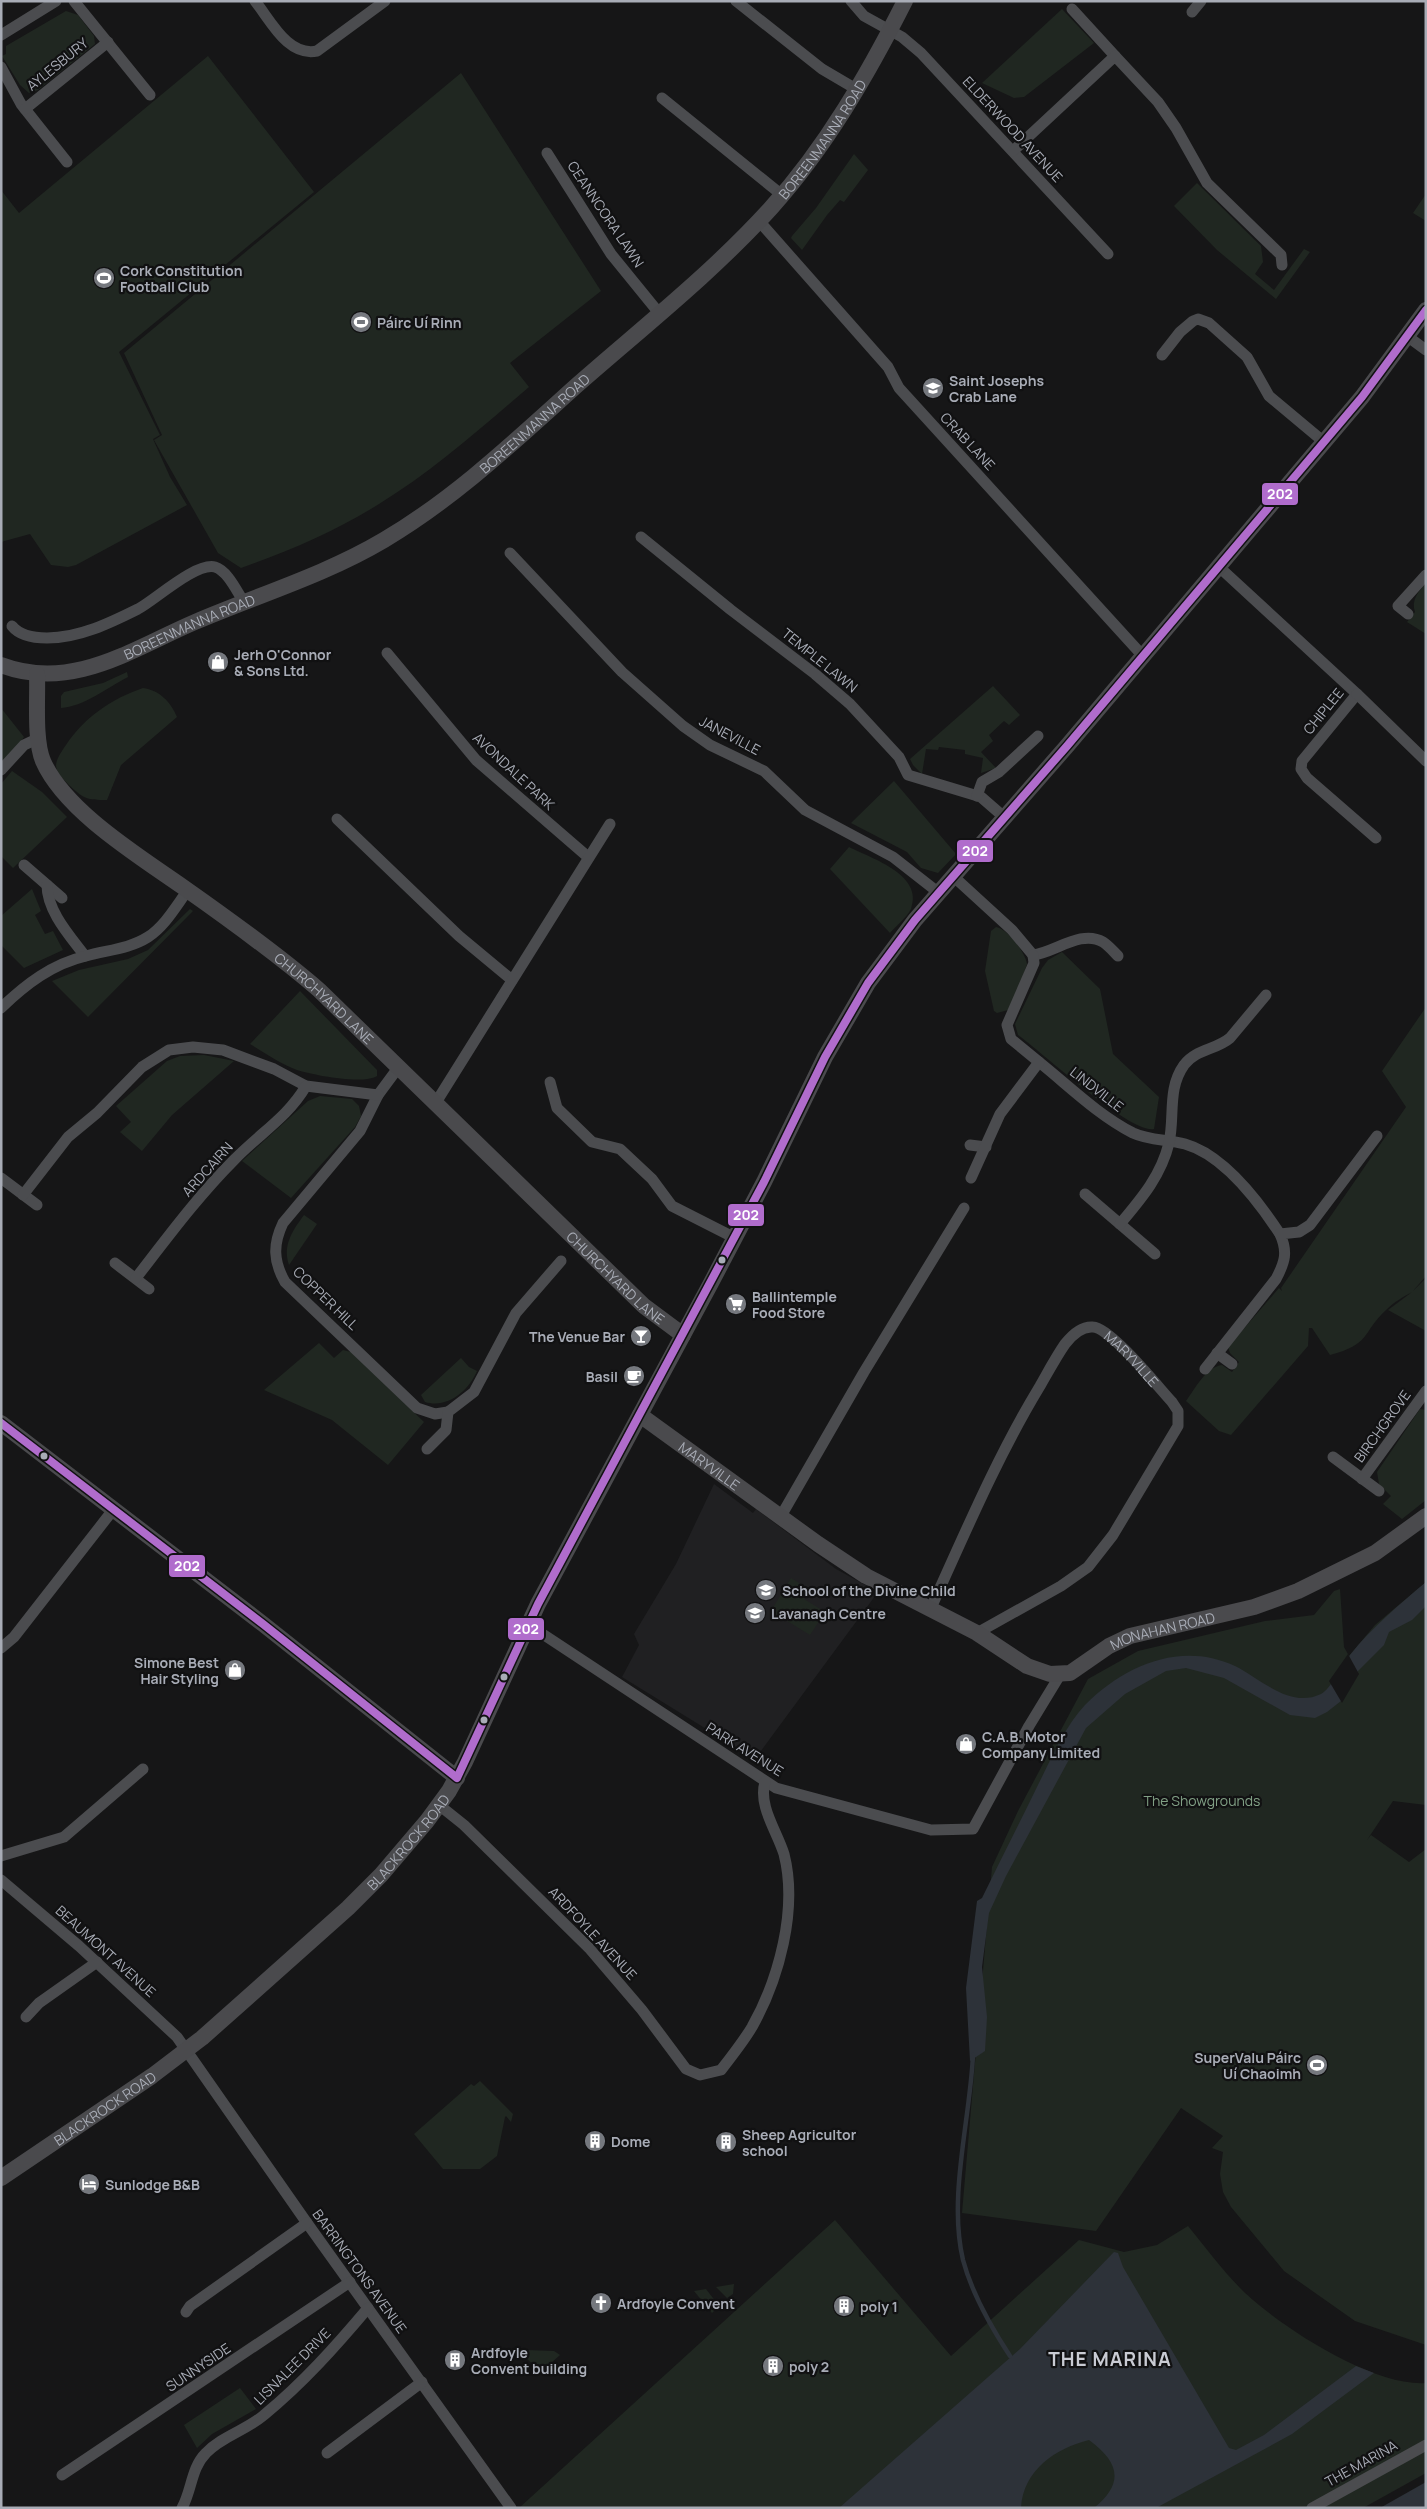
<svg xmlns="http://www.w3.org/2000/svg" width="1427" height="2509" font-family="Manrope,sans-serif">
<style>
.built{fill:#202022}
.green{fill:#202721}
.water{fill:#2d3239}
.pier{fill:#161617}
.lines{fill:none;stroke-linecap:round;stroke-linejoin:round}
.stream{stroke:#2d3239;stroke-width:4.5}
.street{stroke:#4b4c4f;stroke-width:11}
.secondary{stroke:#4a4a4d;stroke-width:16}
.bus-1-casing{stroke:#111112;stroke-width:11}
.bus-1{stroke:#b06ccc;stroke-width:8}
.bus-dot{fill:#a8acb6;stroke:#111112;stroke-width:2}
.labels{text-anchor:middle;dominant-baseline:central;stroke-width:4.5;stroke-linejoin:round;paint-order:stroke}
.street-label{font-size:14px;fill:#a8acb6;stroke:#111112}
.poi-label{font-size:14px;font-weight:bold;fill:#a8acb6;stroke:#111112;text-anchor:start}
.park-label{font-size:14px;fill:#81a085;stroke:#111112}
.district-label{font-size:19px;font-weight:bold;letter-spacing:1px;fill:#c9cbd3;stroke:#111112}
.line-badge{stroke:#111112;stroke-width:2}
.badge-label{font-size:14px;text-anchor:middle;font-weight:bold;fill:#fff}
</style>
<rect width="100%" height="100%" fill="#161617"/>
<path class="built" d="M714,1484l39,29 3,-4 80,60 42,23 -123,167 -133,-82 17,-32 -5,-11 42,-70z"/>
<g class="green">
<path d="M1062,9l32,34 -70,54 -10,1 -32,-15z"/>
<path d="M66,11l12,4 16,21 1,8 -57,46 -9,3 -9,-8 -18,-29 4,-2v-8z"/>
<path d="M208,56l106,136 -195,160 41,83 -7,4 17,38 17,28 -111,60 -8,2 -17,-2 -21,-31 -29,8v-352l18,23z"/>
<path d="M461,73l140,218 -91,72 19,24c-48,41 -96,84 -150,117 -43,27 -90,47 -138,64l-23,-15 -64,-113 8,-5 -38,-82z"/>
<path d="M854,154l14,16 -24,32 -4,-2 -13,15 -25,35 -11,-12 1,-2 24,-28z"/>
<path d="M1197,183l64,63 2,16 -8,12 19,16 30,-41 6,3 -34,47 -59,-49 -43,-44z"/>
<path d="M1426,194v27l-13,-8z"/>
<path d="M1426,583v51l-19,-12 8,-10c-4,-12 3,-20 11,-29z"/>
<path d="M127,672l1,5c-20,10 -45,30 -67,31v-12l3,-4 39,-9z"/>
<path d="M993,686l27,29 -11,10 -5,-4 -15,14 4,6 -12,11 15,16 -15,5 2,-15 -18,-4v-4l-26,-3 -1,3 -12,-1 -4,25 -9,-9 -3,-6z"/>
<path d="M143,688c16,2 28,14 34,29l-56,48 -14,35c-20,0 -23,-1 -38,-15 -5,-5 -12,-11 -13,-19 0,-7 6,-15 10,-21 19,-28 45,-46 77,-57z"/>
<path d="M1,708l23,29 -16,21 -7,5z"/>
<path d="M12,771l30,21 25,25 -54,51 -12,-12v-72z"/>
<path d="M894,781l62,73 -18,19 -17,-5 -14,-16 -56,-29z"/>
<path d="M849,847c24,12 75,28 62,62 -4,8 -15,17 -21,24l-60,-64z"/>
<path d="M32,889l9,22 -6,4 10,19 8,-3 10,19 -39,18 -23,-23v-29z"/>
<path d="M190,909l3,2 -105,106 -36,-36 27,-11 49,-11 20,-9z"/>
<path d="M996,927c12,2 29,25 31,37l-15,45 -15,4 -3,-2 -9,-40 6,-40z"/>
<path d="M1062,952l38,37 13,65 46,43 -5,32c-24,5 -112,-77 -136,-94l-3,-11 27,-56 6,-8z"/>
<path d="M300,991l77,79v6c-15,9 -63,-1 -80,-6 -16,-6 -32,-17 -47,-26z"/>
<path d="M1426,1007v269l-13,15 13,-13v53l-38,-21 24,-18c-9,5 -18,10 -26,18 -25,24 -15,34 -56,45l-18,-27h-3l-1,18 -77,89 -12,-4 -33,-30c9,-12 20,-34 36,-36l10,7 7,-10 -9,-9 -2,-6 51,-59 3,3 -1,-3 125,-181 -24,-36z"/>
<path d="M204,1055l30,6 -62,54 -30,36 -22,-19 11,-10 -15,-16 51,-45 13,-5z"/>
<path d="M320,1096l32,3 7,7 2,10 -6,11 -64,71 -49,-37 66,-60z"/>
<path d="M304,1215l13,9 -28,41c-7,-20 4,-35 15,-50z"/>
<path d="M319,1343l15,15 9,-8 8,2 73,70 -36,43 -56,-45 -68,-30z"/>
<path d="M461,1358l8,9 8,4c-8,19 -29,38 -52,31l-4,-7z"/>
<path d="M1420,1409l6,1v90l-24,19 -19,-15 8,-8 -12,-12 -2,-12z"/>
<path d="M791,1578l19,12 -6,9 21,13 -15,23 -39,-24z"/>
<path d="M1426,1582v223l-33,-4 -26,39 4,-5 38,27 17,-13v496l-71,-24 -71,-50 -53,-64 -8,-15 -3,-18 3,-22 -11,-4 11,-12 -42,-28 -85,123 -134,-18 30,-346 26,-56 70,-132 50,-28 127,-30 49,-6 20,-24 6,-2 4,58 5,9 26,-31z"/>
<path d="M480,2081l33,33 -2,8 -5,-6 -1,1 -8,39 -17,13h-37l-29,-35 57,-50 3,2z"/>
<path d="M835,2220l116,136 128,-116 45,12 33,-7 31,-19c18,22 35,45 54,64 37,36 131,97 184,93v90l-63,35h-844z"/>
<path d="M734,2284l-1,10 -6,4 -11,-11z"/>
<path d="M706,2289l13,17 -7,7 -18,-22z"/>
<path d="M526,2350l28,1 6,4 -19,17 -18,-17z"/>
<path d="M240,2388l16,21 -44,25 -15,14 -13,-23z"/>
</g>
<g class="water">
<path d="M1426,1582v24l-14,14 -23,12 -5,13 -26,26 -17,30 -14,11 -12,6 -25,-3 -66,-37 -38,-10 -20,3 -41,23 -39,34 -80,148 -17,37 -7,54 5,50 -2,34 -15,10 -4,-73 11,-87 5,-3c18,-37 37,-74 55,-111 13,-26 28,-61 48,-82 40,-40 96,-64 150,-39 26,13 55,43 86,28 9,-4 22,-30 29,-39 22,-28 49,-50 76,-73z"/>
<path d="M1114,2252l4,1 5,14 106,181 7,2 28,-15 92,-69 18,7 -82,61 -136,74h-62c31,-25 25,-46 -5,-68 -33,8 -66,30 -68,68h-182l181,-159z"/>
<path d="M1426,2482v26h-46z"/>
</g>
<path class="pier" d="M1348,1654l11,20 -17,29 -13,-22z"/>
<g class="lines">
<path class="stream" d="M973,2055c-3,65 -25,142 -10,205 9,34 28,67 47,96"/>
<g class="street">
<path d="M74,1l76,94"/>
<path d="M255,1c16,20 33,56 62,50l68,-50"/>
<path d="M736,1l86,68 34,20"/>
<path d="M851,1l13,15 38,21 19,16 187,201"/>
<path d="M1072,9l43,47"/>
<path d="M1192,12l9,-11"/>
<path d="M1,35l55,-34"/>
<path d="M1,67l20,37 46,58"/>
<path d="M662,98l120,97"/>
<path d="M25,109l83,-67"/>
<path d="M1013,151l102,-95 43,46 18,26 31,55 74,72 1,10"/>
<path d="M547,153l64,101 48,59"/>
<path d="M759,221l129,146 11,21 243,267"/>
<path d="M1407,336l19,14"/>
<path d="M1162,355l18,-23 13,-11 5,-2 11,4 38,34 22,39 55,46"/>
<path d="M641,537l90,73 84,64 35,30 49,53 9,18 73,22 23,20"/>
<path d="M510,553l112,119 61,54 27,19 54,26 41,39 88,47 46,36"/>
<path d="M1218,566l139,128 -55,67 -1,8 6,9 69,60"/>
<path d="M1408,614l-10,-8 28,-31"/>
<path d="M12,626c8,10 23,12 35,12 32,0 63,-15 91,-29 17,-9 58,-47 77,-42 13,4 22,25 29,35"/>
<path d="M387,653l89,107 112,97"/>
<path d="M1357,694l69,67"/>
<path d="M1,770l23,-25 15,-7"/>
<path d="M977,796l5,-14 17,-10 39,-36"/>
<path d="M337,819l122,117 53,44"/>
<path d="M24,865l38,33"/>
<path d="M953,876l59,54 21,25c21,-2 48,-26 70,-13 5,3 10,9 15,14"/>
<path d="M47,885c0,26 23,51 38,71"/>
<path d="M1,1008c25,-24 51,-44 85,-52 21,-6 43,-7 62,-19 17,-11 28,-31 40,-47"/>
<path d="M1039,1062c30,24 59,53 94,71 17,8 35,6 52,11 39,11 74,58 95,90"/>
<path d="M398,1068l-20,27 -18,36 -77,92c-10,21 -10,38 2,59l132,126 18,6 13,-2"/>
<path d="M550,1082l7,26 35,34 28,7 32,30 20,27 63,32"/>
<path d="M435,1104l175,-280"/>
<path d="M970,1145l16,2"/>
<path d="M1,1178l36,27"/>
<path d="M971,1178l29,-64 39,-52 -28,-23 -4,-14 27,-62 -1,-8"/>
<path d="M1085,1194l70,60"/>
<path d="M23,1195l45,-58 29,-24 45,-46 27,-17 24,-3 30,3 51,19 32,17 72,9"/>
<path d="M1120,1224c21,-25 41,-48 49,-81 6,-27 -2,-54 15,-78 12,-16 32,-15 46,-27l36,-43"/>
<path d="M115,1263l34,26"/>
<path d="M136,1278c31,-40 62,-82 98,-118 25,-26 54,-43 72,-74"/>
<path d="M1217,1353l15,11"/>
<path d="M1205,1369l71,-90c9,-17 12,-27 4,-45l19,-2 11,-7 67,-89"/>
<path d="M427,1449l19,-19 2,-18 26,-20 42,-79 45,-52"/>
<path d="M1333,1457l46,34"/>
<path d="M1362,1479l64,-88"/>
<path d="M781,1516l83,-144 100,-164"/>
<path id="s1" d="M931,1608c34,-75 66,-151 109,-222 8,-14 16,-29 25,-42 7,-9 17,-18 28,-17 18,1 65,60 79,75l6,9v15l-65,109 -25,32 -27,19 -84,47"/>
<path d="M529,1625l247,163 155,42 42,-1 56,-103 31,-51"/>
<path d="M1,1648l13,-11 99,-127"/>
<path d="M439,1805l25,20 125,123 53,62 44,59 14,6 21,-5c11,-14 22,-28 31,-43 27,-48 46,-118 32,-173 -7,-23 -26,-48 -19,-72"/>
<path d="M1,1856l63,-19 79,-68"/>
<path d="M1,1880l78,66 98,91 130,186 204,285"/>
<path d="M26,2017l13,-14 58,-41"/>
<path d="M186,2312l4,-6 117,-83"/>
<path d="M327,2453l95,-71"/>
<path d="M62,2475l288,-193"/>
<path d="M182,2508c10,-18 9,-40 24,-55 16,-17 41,-23 58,-38 39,-32 72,-69 104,-107"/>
<path d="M1312,2508l114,-63"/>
</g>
<g class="secondary">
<path id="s2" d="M1,665c71,27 131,-16 194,-43 63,-27 130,-47 189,-82 71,-42 131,-99 192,-154 66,-58 136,-113 195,-178 55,-61 97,-134 134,-207"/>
<path id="s3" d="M37,674c1,24 -3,65 6,87 22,50 96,95 140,126 47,33 93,66 136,103l325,316 39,29"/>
<path id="s4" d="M640,1415l178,129 48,32 111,57 50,33 23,8 20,-1 39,-27 21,-10 124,-29 44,-16 77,-38 51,-37"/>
<path d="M1,1423l262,201 194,154"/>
<path id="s5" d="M1,2178l151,-102 50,-38 146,-130 33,-33 46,-54 22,-30 16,-29 73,-158 173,-321 53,-101 61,-125 43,-74 47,-63 152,-174 295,-349 64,-87"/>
</g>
<g class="bus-1-casing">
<path id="bus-1" d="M1,1423l262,201 194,154 81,-174 226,-422 61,-125 43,-74 47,-63 152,-174 295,-349 64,-87"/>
</g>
<use href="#bus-1" class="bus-1"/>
</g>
<defs>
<g id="stadium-disc" transform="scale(1.125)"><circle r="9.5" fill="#75787e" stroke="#111112"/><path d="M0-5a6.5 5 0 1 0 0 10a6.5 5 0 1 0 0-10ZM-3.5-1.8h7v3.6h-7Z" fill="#fff"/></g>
<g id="school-disc" transform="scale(1.125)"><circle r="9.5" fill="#75787e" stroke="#111112"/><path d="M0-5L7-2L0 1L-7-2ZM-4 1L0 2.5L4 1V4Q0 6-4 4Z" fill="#fff"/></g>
<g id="shop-disc" transform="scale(1.125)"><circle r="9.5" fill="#75787e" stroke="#111112"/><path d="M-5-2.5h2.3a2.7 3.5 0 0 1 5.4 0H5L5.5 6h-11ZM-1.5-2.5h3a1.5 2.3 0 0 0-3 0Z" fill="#fff"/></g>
<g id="supermarket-disc" transform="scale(1.125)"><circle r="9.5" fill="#75787e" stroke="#111112"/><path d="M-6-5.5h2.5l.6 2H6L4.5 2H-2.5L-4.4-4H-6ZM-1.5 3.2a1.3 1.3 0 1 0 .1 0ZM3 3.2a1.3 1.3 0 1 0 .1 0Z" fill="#fff"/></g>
<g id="bar-disc" transform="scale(1.125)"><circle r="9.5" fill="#75787e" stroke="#111112"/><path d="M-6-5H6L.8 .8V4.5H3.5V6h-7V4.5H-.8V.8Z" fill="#fff"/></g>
<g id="cafe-disc" transform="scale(1.125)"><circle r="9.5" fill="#75787e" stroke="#111112"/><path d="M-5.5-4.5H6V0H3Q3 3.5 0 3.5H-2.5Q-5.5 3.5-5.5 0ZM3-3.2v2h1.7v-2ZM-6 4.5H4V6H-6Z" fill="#fff"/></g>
<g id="building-disc" transform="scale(1.125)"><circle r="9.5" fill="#75787e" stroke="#111112"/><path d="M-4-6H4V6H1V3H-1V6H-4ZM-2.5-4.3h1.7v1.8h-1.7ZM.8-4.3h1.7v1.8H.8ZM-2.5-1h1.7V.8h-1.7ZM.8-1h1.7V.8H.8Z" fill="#fff"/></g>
<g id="hotel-disc" transform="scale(1.125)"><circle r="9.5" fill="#75787e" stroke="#111112"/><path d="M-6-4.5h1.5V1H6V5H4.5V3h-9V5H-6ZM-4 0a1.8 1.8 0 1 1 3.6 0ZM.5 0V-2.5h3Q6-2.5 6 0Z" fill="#fff"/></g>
<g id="church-disc" transform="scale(1.125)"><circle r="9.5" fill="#75787e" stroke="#111112"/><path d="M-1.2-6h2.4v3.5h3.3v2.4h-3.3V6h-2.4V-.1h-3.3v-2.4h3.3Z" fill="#fff"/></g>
</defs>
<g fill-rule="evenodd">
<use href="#stadium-disc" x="104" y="278"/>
<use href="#stadium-disc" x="361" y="322"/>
<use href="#school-disc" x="933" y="388"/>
<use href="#shop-disc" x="218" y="662"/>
<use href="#supermarket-disc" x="736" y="1304"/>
<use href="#bar-disc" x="641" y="1336"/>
<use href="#cafe-disc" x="634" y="1376"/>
<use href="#school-disc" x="766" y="1590"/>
<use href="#school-disc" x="755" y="1613"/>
<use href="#shop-disc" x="235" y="1670"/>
<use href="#shop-disc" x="966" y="1744"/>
<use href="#stadium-disc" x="1317" y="2065"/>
<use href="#building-disc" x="595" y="2141"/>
<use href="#building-disc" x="726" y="2142"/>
<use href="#hotel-disc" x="89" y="2184"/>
<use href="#church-disc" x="601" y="2303"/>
<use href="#building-disc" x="844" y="2306"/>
<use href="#building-disc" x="455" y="2360"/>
<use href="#building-disc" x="773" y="2366"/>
</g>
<g class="bus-dot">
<circle cx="722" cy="1260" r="4.5"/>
<circle cx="44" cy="1456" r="4.5"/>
<circle cx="504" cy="1677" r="4.5"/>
<circle cx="484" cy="1720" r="4.5"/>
</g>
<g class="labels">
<g class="street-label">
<text transform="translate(57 64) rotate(-39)">AYLESBURY</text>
<text transform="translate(1013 129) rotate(47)">ELDERWOOD AVENUE</text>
<text stroke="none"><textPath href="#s2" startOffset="1008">BOREENMANNA ROAD</textPath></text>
<text transform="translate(606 214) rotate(56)">CEANNCORA LAWN</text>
<text stroke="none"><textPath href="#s2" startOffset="602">BOREENMANNA ROAD</textPath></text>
<text transform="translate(968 441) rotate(47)">CRAB LANE</text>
<text stroke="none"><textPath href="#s2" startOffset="198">BOREENMANNA ROAD</textPath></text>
<text transform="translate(820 660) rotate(39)">TEMPLE LAWN</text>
<text transform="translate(1323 711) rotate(-51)">CHIPLEE</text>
<text transform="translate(730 735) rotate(28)">JANEVILLE</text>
<text transform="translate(514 771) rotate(43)">AVONDALE PARK</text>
<text stroke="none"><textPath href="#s3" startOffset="458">CHURCHYARD LANE</textPath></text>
<text transform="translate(1097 1089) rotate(38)">LINDVILLE</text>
<text transform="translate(207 1169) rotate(-48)">ARDCAIRN</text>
<text stroke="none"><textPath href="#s3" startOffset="862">CHURCHYARD LANE</textPath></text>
<text transform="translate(326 1298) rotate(44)">COPPER HILL</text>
<text stroke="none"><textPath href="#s1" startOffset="381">MARYVILLE</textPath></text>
<text transform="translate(1382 1426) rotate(-54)">BIRCHGROVE</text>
<text stroke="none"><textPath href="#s4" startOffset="86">MARYVILLE</textPath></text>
<text stroke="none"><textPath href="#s4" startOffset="610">MONAHAN ROAD</textPath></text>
<text transform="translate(745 1749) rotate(32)">PARK AVENUE</text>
<text stroke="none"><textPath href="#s5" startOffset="530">BLACKROCK ROAD</textPath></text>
<text transform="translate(593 1933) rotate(47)">ARDFOYLE AVENUE</text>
<text transform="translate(106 1951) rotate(42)">BEAUMONT AVENUE</text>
<text stroke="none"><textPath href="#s5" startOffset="125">BLACKROCK ROAD</textPath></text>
<text transform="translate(360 2271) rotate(54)">BARRINGTONS AVENUE</text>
<text transform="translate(292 2366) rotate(-45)">LISNALEE DRIVE</text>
<text transform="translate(198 2367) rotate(-34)">SUNNYSIDE</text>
<text transform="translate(1361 2463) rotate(-29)">THE MARINA</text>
</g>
<g class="poi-label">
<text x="120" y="270">Cork Constitution<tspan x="120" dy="16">Football Club</tspan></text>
<text x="377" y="322">Páirc Uí Rinn</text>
<text x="949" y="380">Saint Josephs<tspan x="949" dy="16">Crab Lane</tspan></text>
<text x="234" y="654">Jerh O'Connor<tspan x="234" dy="16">&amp; Sons Ltd.</tspan></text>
<text x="752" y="1296">Ballintemple<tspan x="752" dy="16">Food Store</tspan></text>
<text x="625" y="1336" text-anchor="end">The Venue Bar</text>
<text x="618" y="1376" text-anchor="end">Basil</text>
<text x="782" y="1590">School of the Divine Child</text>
<text x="771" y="1613">Lavanagh Centre</text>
<text x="219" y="1662" text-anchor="end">Simone Best<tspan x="219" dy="16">Hair Styling</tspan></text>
<text x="982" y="1736">C.A.B. Motor<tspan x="982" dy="16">Company Limited</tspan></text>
<text x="1301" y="2057" text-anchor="end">SuperValu Páirc<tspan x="1301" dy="16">Uí Chaoimh</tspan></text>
<text x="742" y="2134">Sheep Agricultor<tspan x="742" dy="16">school</tspan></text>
<text x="611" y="2141">Dome</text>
<text x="105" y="2184">Sunlodge B&amp;B</text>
<text x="617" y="2303">Ardfoyle Convent</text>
<text x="860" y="2306">poly 1</text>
<text x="471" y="2352">Ardfoyle<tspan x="471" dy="16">Convent building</tspan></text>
<text x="789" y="2366">poly 2</text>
</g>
<g class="park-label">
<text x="1202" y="1800">The Showgrounds</text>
</g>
<g class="district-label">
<text x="1110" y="2359">THE MARINA</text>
</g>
</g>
<g class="line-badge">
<rect x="1261" y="482" width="38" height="24" rx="5" fill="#b06ccc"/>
<rect x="956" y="839" width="38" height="24" rx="5" fill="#b06ccc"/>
<rect x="727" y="1203" width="38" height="24" rx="5" fill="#b06ccc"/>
<rect x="168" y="1554" width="38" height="24" rx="5" fill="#b06ccc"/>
<rect x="507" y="1617" width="38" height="24" rx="5" fill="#b06ccc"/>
</g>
<g class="badge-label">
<text x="1280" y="499">202</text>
<text x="975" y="856">202</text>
<text x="746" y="1220">202</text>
<text x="187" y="1571">202</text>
<text x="526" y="1634">202</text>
</g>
<rect width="1427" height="2509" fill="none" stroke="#a8acb6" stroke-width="5"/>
</svg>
